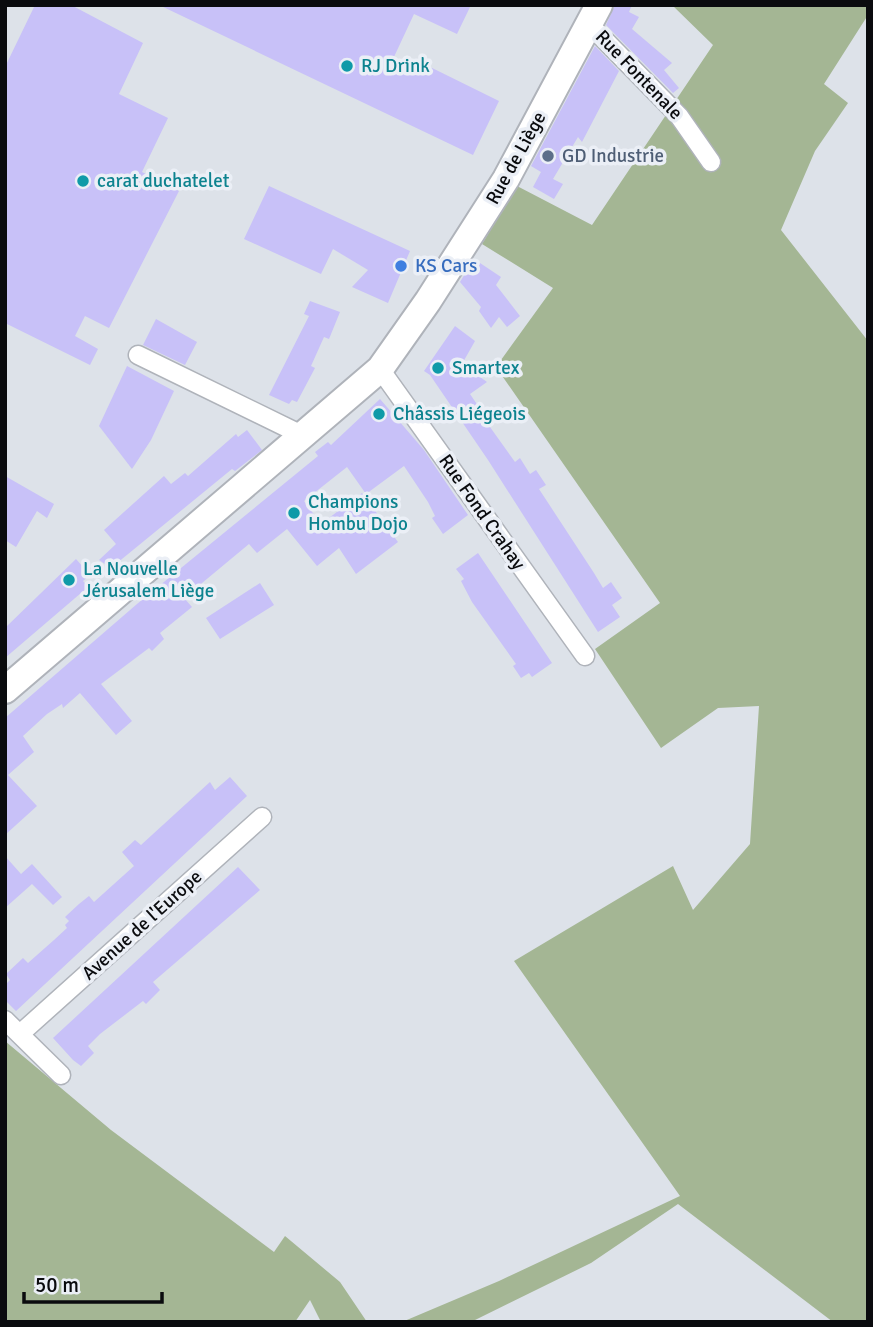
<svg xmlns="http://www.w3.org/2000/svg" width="873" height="1327" font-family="Signika,sans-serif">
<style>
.green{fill:#a4b694}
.building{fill:#c8c1f8}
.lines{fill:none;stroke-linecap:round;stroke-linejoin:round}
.minor-casing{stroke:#afb3ba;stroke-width:21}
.secondary-casing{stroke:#afb3ba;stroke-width:30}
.minor{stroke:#fff;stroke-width:18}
.secondary{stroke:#fff;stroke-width:26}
.culture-dot{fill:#0f9aa8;stroke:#ebeff6;stroke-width:2.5}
.service-dot{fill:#5c6f8a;stroke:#ebeff6;stroke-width:2.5}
.shop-dot{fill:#3f7fe0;stroke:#ebeff6;stroke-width:2.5}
.labels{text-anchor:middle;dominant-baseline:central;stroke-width:7;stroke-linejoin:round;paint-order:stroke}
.culture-label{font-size:19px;fill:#0d838f;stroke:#ebeff6;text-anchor:start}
.street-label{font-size:19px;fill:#0a0b0e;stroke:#ebeff6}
.service-label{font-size:19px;fill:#4e5e75;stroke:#ebeff6;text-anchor:start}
.shop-label{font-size:19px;fill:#366cbe;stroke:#ebeff6;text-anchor:start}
</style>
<rect width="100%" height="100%" fill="#dde2e9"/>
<g class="green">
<path d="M672,5h196v10l-44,69 24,19 -33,48 -34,79 87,111v981h-35l-155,-118 -87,59 -120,59h-69l97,-41 181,-85 -166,-235 159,-95 20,44 57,-66 9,-138 -41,2 -57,40 -66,-99 65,-46 -164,-236 57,-79 -71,-44 35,-58 75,39 121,-180z"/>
<path d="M5,1041l106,89 163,122 11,-16 55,46 27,40h-46l-11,-22 -15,22h-290z"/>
</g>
<g class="building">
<path d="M35,5h36l72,38 -24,51 49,24 -26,54 37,19 -70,137 -24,-12 -10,20 23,13 -8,16 -85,-42v-256z"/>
<path d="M159,5h312l-14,29 -43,-20 -21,45 28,14 3,-9 75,37 -26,54z"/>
<path d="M615,5h17l-3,7 10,5 -7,12 40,34 -8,7 15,18 -6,5 -67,-68z"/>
<path d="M595,46l24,25 -37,71 -4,-5 -25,42 10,5 -9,15 -21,-12 8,-15 -10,-6z"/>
<path d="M269,186l141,65 -22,52 -36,-16 16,-17 -35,-21 -12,25 -77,-35z"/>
<path d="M474,259l27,18 -5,8 24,31 -13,11 -8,-10 -8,11 -12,-17 2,-4 -21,-25z"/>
<path d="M310,301l30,11 -11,27 -5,-2 -13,29 4,2 -18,34 -5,-2 -3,4 -20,-9 40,-79 -5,-2z"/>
<path d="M156,319l41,23 -12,23 -42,-20z"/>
<path d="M455,326l20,15 -13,23 25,18 -17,12 17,25 -2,1 30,42 5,-4 10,16 6,-4 10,15 -7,4 55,84 9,15 8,-6 11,16 -10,7 8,12 -22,15 -110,-172 -58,-85 -6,-4z"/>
<path d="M127,366l47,25 -23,49 -19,29 -33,-43z"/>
<path d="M380,399l44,51 44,65 -25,19 -11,-16 3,-2 -7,-14 -24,-36 -38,28 -19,-27 -43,34 17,23 41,-31 36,49 -42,32 -17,-26 -22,18 -30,-37 -30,24 -8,-9 -65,54 8,9 -32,26 4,6 -12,12 -3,-3 -48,36 31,37 -16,14 -36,-42 -17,15 -1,-4 -15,10 -24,22 11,16 -26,23 29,31 -32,29v-117l132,-114 181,-148 -3,-4 13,-10 3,3z"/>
<path d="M247,430l15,20 -27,21 -3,-2 -121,99 -12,-8 17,-16 -12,-14 60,-54 7,8 14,-11 3,3 48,-42 2,3z"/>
<path d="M5,476l49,28 -7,14 -10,-7 -21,36 -11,-7z"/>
<path d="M478,553l74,110 -20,14 -3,-4 -8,5 -8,-12 3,-2 -44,-62 -11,-21 3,-2 -8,-10z"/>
<path d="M76,559l14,16 -7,6 5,6 -83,71v-30z"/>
<path d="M260,583l14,22 -54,34 -14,-21z"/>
<path d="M230,777l17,19 -231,215 -11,-11v-15l5,-5 -4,-6 17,-16 5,5 26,-23 13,-12 -2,-3 4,-4 -4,-4 14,-13 10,-8 5,6 40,-36 -12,-14 13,-12 6,5 69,-63 5,8z"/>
<path d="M5,856l16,18 11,-10 30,33 -9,8 -21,-21 -27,24z"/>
<path d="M238,867l22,23 -107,92 7,8 -14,14 -3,-3 -43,33 -12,12 6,7 -13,13 -8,-6 -20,-22z"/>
</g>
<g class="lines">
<g class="minor-casing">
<g id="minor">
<path d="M589,24l90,92 32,46"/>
<path d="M138,355l166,81"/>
<path d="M380,369l205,287"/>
<path d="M5,1020l56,55"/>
<path d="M21,1033l241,-216"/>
</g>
</g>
<g class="secondary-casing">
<path id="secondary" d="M5,690l375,-321 48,-68 78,-122 93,-174"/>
</g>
<use href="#minor" class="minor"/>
<use href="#secondary" class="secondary"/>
</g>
<g class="culture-dot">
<circle cx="347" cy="66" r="7"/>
<circle cx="83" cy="181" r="7"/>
<circle cx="438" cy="368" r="7"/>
<circle cx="379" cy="414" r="7"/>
<circle cx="294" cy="513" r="7"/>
<circle cx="69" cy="580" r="7"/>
</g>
<circle class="service-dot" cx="548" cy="156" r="7"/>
<circle class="shop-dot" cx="401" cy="266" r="7"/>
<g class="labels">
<g class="culture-label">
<text x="361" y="66">RJ Drink</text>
<text x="97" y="181">carat duchatelet</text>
<text x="452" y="368">Smartex</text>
<text x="393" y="414">Châssis Liégeois</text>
<text x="308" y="502">Champions<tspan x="308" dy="22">Hombu Dojo</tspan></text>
<text x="83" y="569">La Nouvelle<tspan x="83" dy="22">Jérusalem Liège</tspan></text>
</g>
<g class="street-label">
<text transform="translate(639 75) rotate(46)">Rue Fontenale</text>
<text transform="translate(516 158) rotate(-61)">Rue de Liège</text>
<text transform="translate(482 512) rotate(55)">Rue Fond Crahay</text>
<text transform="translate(142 925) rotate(-42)">Avenue de l'Europe</text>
</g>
<g class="service-label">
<text x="562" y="156">GD Industrie</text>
</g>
<g class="shop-label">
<text x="415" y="266">KS Cars</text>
</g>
</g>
<rect width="873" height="1327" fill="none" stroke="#0a0b0e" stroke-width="14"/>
<path d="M24 1292v10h138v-10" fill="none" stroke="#0a0b0e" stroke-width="3.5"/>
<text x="35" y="1292" font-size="21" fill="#0a0b0e" stroke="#ebeff6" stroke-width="5" paint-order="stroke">50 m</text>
</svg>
